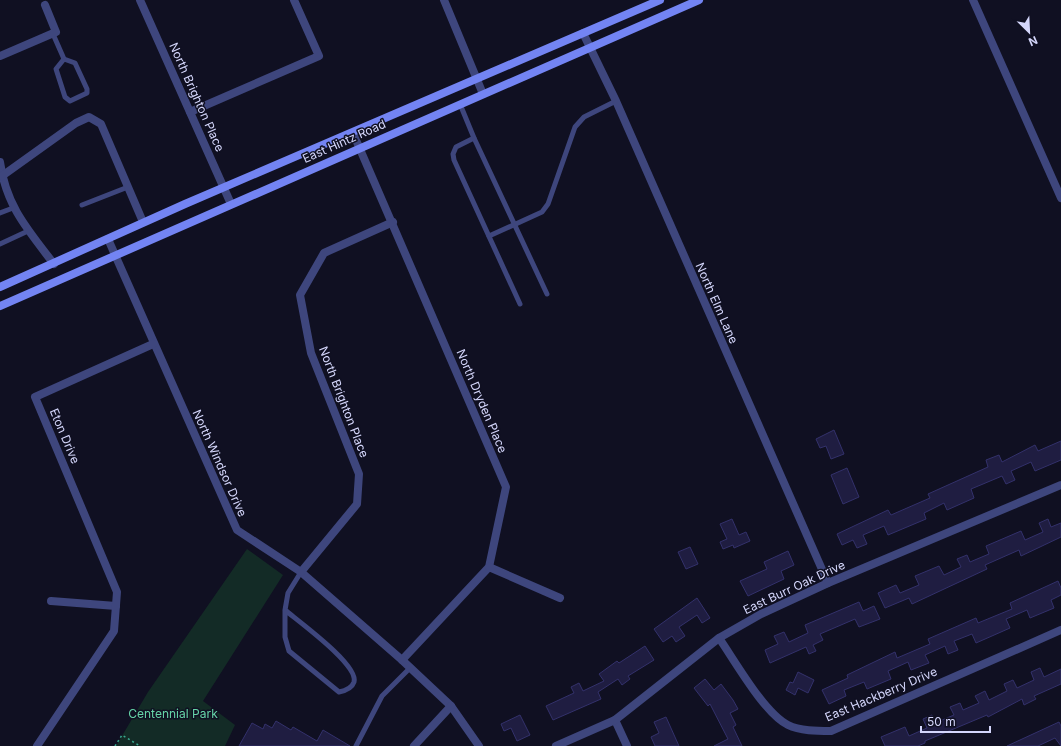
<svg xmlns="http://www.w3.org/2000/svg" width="1061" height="746" font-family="Inter,sans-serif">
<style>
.park{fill:#132b26}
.building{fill:#1f1d41;stroke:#33316b}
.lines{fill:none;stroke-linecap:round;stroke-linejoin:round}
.path{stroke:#39ab92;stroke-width:1.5;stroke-dasharray:2 3;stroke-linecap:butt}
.lane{stroke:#3e467d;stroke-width:5}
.street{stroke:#3e467d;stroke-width:8}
.secondary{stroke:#7384f3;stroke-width:8}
.labels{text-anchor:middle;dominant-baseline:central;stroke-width:3;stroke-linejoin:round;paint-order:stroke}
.street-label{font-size:12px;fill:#d4d6fb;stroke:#101022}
.park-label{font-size:12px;fill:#66d5a8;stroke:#101022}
</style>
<rect width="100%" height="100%" fill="#101022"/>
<path class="park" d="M247,549l36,26 -80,126 32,24 -10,21h-109l32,-54z"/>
<g class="building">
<path d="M834,430l10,24 -13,5 -5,-13 -6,2 -4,-9z"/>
<path d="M1061,441v19l-26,11 -4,-9 -20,9 4,9 -9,4 -4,-8 -19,8 -12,5 3,9 -27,12 -3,-7 -20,10 2,6 -38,16 -4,-9 -21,9 4,9 -10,4 -4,-8 -11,5 -5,-11 51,-24 3,5 39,-17 -2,-4 60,-27 -2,-7 13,-5 3,7 33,-17 3,6z"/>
<path d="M847,468l12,29 -16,7 -12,-29z"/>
<path d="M732,519l7,16 7,-3 4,9 -16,7 -1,-3 -10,4 -3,-7 7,-3 -7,-15z"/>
<path d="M1048,519l3,8 10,-4v14l-40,19 -2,-6 -34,15 2,4 -75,35 -3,-6 -24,10 -7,-15 18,-8 4,8 19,-8 -4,-9 24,-10 5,9 17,-8 -4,-8 10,-4 3,7 19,-8 -3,-8 35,-15 4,9 18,-8 -4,-9z"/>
<path d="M690,547l8,17 -12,5 -8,-17z"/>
<path d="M788,551l6,14 -13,6 3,8 -36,17 -8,-15 27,-12 -3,-7z"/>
<path d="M1058,581l3,7v7l-10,5 3,8 -24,10 -3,-8 -21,9 4,9 -34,15 -4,-9 -18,7 4,9 -10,4 -3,-8 -20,9 4,8 -18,7 -3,-8 -20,9 3,8 -24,10 -3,-7 -20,8 2,6 -17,8 -7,-14 26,-12 -1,-3 48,-23 2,6 33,-14 -2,-5 48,-21 2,5 34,-14 -2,-6z"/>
<path d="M697,598l13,20 -8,5 -5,-8 -18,12 6,9 -9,6 -4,-6 -9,6 -9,-13z"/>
<path d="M859,602l4,9 11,-5 6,13 -21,8 -4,-8 -35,15 3,6 -10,5 3,6 -7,3 -3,-7 -36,16 -5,-13 13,-6 -4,-8 10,-4 5,10 19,-9 -3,-8z"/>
<path d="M645,646l9,14 -26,16 2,3 -8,6 -4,-6 -20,13 3,7 -48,21 -7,-14 28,-13 -3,-6 8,-4 4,8 21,-10 -5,-7 18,-13 2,2z"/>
<path d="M1040,668l4,9 17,-8v15l-27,12 2,3 -12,6 -2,-6 -34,18 -1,-2 -62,26v2l-7,3h-33l-4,-9 24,-10 4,9 18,-8 -4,-9 9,-4 3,8 19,-8 -4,-8 10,-4 3,7 16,-7 -4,-7 10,-5 4,9 18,-9 -3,-7 9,-4 4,8 17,-8 -3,-8z"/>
<path d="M798,672l16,8 -6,13 -10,-5 -3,7 -9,-5 4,-8 3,1z"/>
<path d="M705,679l9,11 7,-6 12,16 5,9 -8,4 6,12 -3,2 9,19h-28l14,-7 -18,-35 -2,2 -14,-18z"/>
<path d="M520,715l10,20 -13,6 -6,-13 -7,3 -3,-7z"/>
<path d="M666,717l13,29h-24l-4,-9 8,-4 -5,-11z"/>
<path d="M276,721l15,9 2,-3 24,14 6,-11 27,16h-111l13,-23 11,6 2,-5 7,4z"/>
<path d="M1059,722l2,4v20l-6,-8 -17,8h-31z"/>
</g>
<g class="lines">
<path class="path" d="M115,746l7,-11 18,11"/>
<g class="lane">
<path d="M53,34l11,25 11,4 12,26v4l-17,8 -5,-4 -9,-28 8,-10"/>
<path d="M460,104l14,34 73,156"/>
<path d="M474,138l-18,9 -3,7 1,6 66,144"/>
<path d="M82,205l46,-18"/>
<path d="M0,213l13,-5"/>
<path d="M489,236l53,-24 6,-8 27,-77 9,-10 32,-16"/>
<path d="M0,244l28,-13"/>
<path d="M285,610c13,11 74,55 69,72 -2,6 -10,9 -15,10l-50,-41 -4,-14v-27l3,-17 13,-21"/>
<path d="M356,746l26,-50 29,-29"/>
</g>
<g class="street">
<path d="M140,0l91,204"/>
<path d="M444,0l39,94"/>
<path d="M973,0l88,198"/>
<path d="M583,33l33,68 212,482"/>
<path d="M0,56l56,-24 -11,-27"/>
<path d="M190,112l129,-56 -25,-56"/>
<path d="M353,133l153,354 -17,80 -87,93"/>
<path d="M0,162c6,44 28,68 54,102"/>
<path d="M2,176l74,-53 13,-6 12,7 42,98"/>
<path d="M108,239l129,291 64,42 101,88 49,46 28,40"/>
<path d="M489,567l71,31"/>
<path d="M301,572l56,-68 2,-30 -48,-121 -11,-58 24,-42 69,-31"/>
<path d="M51,601l65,5"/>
<path d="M719,638c16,23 45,75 69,87 12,6 29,6 43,6l230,-101"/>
<path d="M615,720l12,26"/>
<path d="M37,746l77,-115 3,-39 -82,-195 118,-53"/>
<path d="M414,746l37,-40"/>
<path d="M556,746l59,-26 104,-82 42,-24 67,-31 233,-98"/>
</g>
<g class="secondary">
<path d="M0,287l185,-83 475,-204"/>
<path d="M0,306l699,-306"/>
</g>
</g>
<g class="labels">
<g class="street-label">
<text transform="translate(197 97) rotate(66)">North Brighton Place</text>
<text transform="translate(344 141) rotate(-24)">East Hintz Road</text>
<text transform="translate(717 303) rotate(66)">North Elm Lane</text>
<text transform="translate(482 401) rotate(67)">North Dryden Place</text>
<text transform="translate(344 402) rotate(69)">North Brighton Place</text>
<text transform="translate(65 436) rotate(67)">Eton Drive</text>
<text transform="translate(220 463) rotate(66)">North Windsor Drive</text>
<text transform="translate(794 587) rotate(-25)">East Burr Oak Drive</text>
<text transform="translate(881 694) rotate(-23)">East Hackberry Drive</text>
</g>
<g class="park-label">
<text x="173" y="713">Centennial Park</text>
</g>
</g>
<g transform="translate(1029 32) rotate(156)" stroke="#101022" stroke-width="3" paint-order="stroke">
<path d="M0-3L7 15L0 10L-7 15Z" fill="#d4d6fb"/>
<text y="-6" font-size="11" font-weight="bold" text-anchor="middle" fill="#d4d6fb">N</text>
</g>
<path d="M921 726v6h69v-6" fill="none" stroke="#d4d6fb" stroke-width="2"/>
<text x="927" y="726" font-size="12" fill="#d4d6fb" stroke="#101022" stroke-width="3" paint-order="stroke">50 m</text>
</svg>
